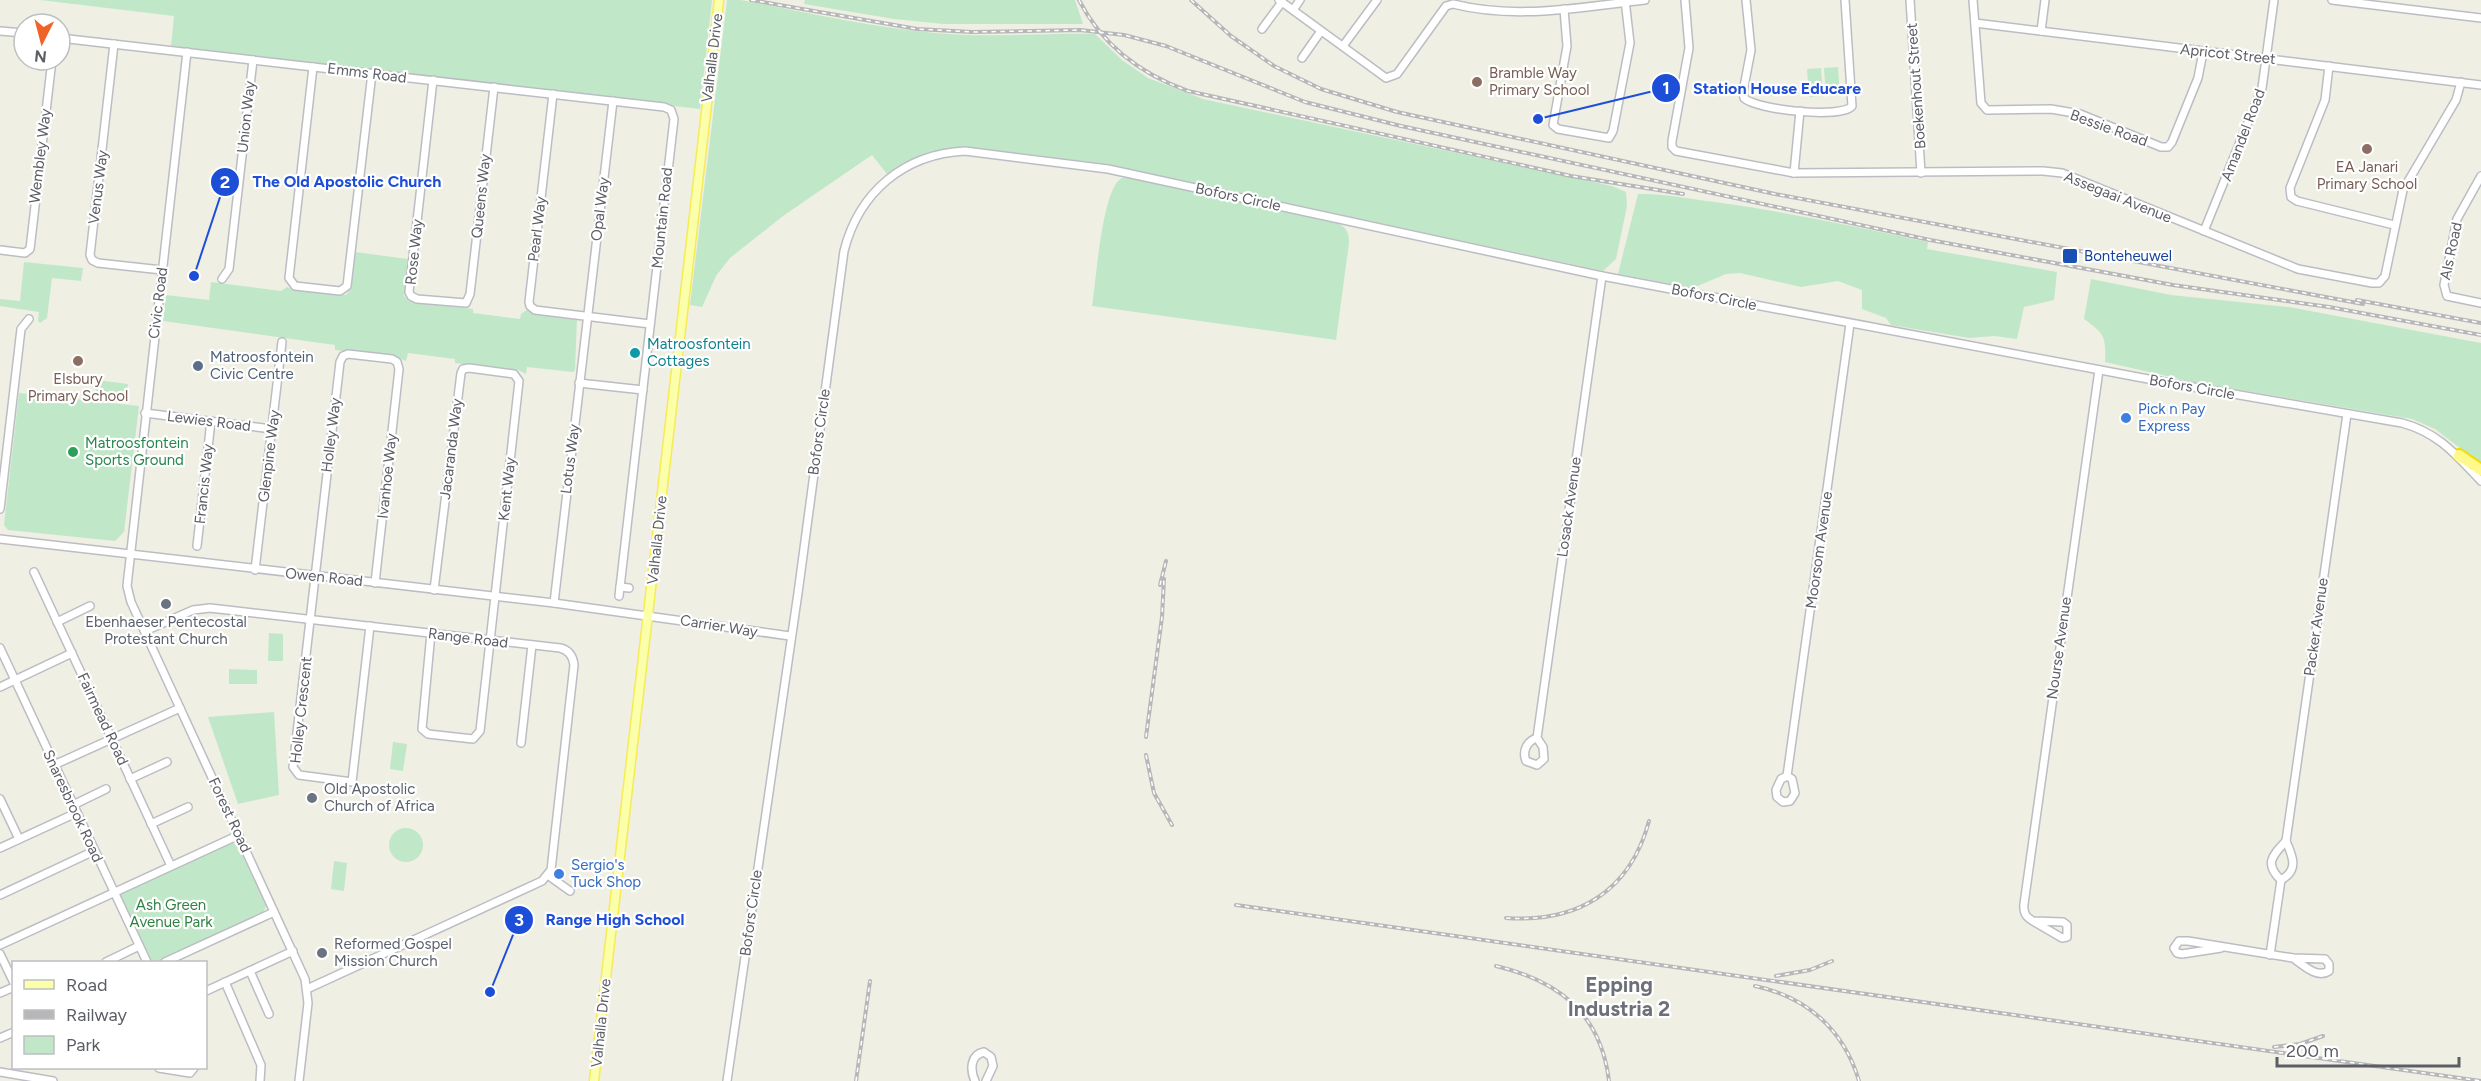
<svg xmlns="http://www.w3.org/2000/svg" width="2481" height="1081" font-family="Figtree,sans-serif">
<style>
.green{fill:#c0e8c8}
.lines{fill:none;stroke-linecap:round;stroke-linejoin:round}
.minor-casing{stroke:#bcbdc4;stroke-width:10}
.major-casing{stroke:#f7eb55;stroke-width:11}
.highway-casing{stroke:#f4da00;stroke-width:14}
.minor{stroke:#fff;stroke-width:7}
.major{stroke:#fbffaa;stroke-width:8}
.highway{stroke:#fff98c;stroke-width:10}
.rail-casing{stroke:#b7b7b9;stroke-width:4}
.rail{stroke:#fff;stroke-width:1.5;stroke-dasharray:4.5;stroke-linecap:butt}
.education-dot{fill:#8d6e63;stroke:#fff;stroke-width:2}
.transit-dot{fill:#1a4fb4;stroke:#fff;stroke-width:2}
.culture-dot{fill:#0f9aa8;stroke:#fff;stroke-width:2}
.service-dot{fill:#5c6f8a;stroke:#fff;stroke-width:2}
.shop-dot{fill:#3f7fe0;stroke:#fff;stroke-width:2}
.leisure-dot{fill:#2e9e5b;stroke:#fff;stroke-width:2}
.worship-dot{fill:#6b7280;stroke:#fff;stroke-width:2}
.labels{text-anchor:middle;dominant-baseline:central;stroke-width:4.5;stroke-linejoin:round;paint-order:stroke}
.street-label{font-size:15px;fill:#5c5e66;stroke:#fff}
.education-label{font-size:15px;fill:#785e54;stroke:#fff}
.transit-label{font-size:15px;fill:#164399;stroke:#fff;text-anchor:start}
.culture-label{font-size:15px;fill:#0d838f;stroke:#fff;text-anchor:start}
.service-label{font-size:15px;fill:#4e5e75;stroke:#fff;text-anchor:start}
.shop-label{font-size:15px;fill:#366cbe;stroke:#fff;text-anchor:start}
.leisure-label{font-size:15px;fill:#27864d;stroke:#fff;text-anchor:start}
.worship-label{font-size:15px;fill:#5b616d;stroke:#fff;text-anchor:start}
.park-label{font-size:15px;fill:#308244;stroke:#fff}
.district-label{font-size:21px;font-weight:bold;fill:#6d7078;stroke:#fff}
.leader{fill:none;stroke:#1d4ed8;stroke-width:2}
.callout-dot{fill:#1d4ed8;stroke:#fff;stroke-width:2}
.mark-label{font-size:18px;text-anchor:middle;font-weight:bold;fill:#fff}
.callout-label{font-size:16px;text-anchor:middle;font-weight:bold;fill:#1d4ed8;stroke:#fff;stroke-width:4.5;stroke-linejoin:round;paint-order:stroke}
</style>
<rect width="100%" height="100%" fill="#efefe4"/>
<g class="green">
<path d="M40,0h672l-12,109 -529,-62 3,-31z"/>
<path d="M727,0h14c64,12 129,27 194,33 53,5 107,0 160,1l27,26 26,18 55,21 409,87 14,6 1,14 -11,53 -13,12 -505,-108 -125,-15c-31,-2 -61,7 -86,26l-15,-19 -89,61 -53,42 -14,18 -14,31 -12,-2z"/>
<path d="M805,0h270l8,24h-140l-49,-5 -90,-15z"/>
<path d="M1838,67l2,28 -14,1 -2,-28z"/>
<path d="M1821,68l2,28 -14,1 -2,-28z"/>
<path d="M1122,178h8l203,43c12,5 16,9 16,22l-13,97 -244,-34c4,-24 10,-119 30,-128z"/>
<path d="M1638,194c25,-1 52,5 77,8 72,10 142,25 213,40l-1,7 130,23 -3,28 -30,7 -7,32 -23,-3 -25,2 -78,-13 -5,-7 -24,-9v-19l-24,-9 -37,6 -61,-14 -14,1 -33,14 -75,-14z"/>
<path d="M355,252l53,7 -4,37 5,5 64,8v4l47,6 1,-5 6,-4 6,3 44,5 -2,52 -2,2 -46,-5 -1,7 -8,-4 -63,-7v-4l-47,-6 -2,8 -10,-4 -61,-7v-5l-172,-24 3,-26 43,5 2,-18 70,9 6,-4 7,3 52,5 4,-5z"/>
<path d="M24,262l59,6 -2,13 -29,-3 -5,40 -7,5 -2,-2 1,-9 -39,-6v-7l20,2z"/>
<path d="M2091,279l80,16 118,12 192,36v121l-46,-35 -23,-10 -219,-37 -88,-20c1,-25 0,-28 -21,-43z"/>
<path d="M97,380l31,4 -2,15 -31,-3z"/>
<path d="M19,393l120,13 -15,126 -9,9 -107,-11 -4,-5z"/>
<path d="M269,633l14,1v27h-15z"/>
<path d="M229,669l28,1v14h-28z"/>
<path d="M274,712l5,83 -41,9 -30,-87z"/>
<path d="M393,742l14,2 -4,27 -13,-2z"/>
<circle cx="406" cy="845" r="17"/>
<path d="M232,842l6,4 28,59 -2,7 -106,50 -9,-2 -29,-62 1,-4z"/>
<path d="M334,861l13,2 -3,28 -13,-2z"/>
</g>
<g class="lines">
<g class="minor-casing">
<g id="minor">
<path d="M1279,0l107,78 11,-4 49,-68 7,-2c64,16 128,3 192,-4"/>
<path d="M1685,0l4,48 -17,93v6l4,4 118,22 249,-2 19,2 236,96 74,14h7l6,-7 18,-86 53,-90 5,-18"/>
<path d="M1746,0l5,50 -8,42 1,6c12,12 98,21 108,8l-7,-106"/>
<path d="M1910,0l11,173"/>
<path d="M1973,0l8,103 6,7 64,-1 29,5 81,33h7l4,-5 26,-64 5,-26"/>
<path d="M2332,0l149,18"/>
<path d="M1564,9l3,37 -14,79 5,4 51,9 4,-7 17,-88 -5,-43"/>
<path d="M1293,10l7,-10"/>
<path d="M1975,23l506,62"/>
<path d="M1262,29l20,-27"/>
<path d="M0,31l24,2"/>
<path d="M2041,31l4,-31"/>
<path d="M60,38l604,69 7,3 3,9 -55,477"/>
<path d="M114,44l-24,211 2,5 6,3 64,7"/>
<path d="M1343,46l34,-46"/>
<path d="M187,52l-60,534 4,16 174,377 3,24 -9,78"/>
<path d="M1302,58l19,-27"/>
<path d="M2329,66l-4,34 -35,88 1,9 6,4 97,24"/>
<path d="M313,67l-24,211 6,8 45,5 7,-5 25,-213"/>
<path d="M433,80l-24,212 2,4 6,3 49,4 4,-9 24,-207"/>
<path d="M553,94l-24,208 1,4 5,4 115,14"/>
<path d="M1794,173l6,-62"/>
<path d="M2481,176l-24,43 -13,66 3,11 34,7"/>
<path d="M2204,231l58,-143 12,-88"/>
<path d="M0,250l25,3 5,-4 22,-189"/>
<path d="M222,279l7,-10 24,-209"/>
<path d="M579,383l64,7"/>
<path d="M145,413l127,16"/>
<path d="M0,509l21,-180 8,-10"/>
<path d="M0,539l554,64 236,33"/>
<path d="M197,546l14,-125"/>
<path d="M255,570l27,-228"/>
<path d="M34,572l137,294"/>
<path d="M620,587l9,1"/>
<path d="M554,603l59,-502"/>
<path d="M57,622l33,-16"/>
<path d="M370,626l-18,156 -53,-7 -6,-8 47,-405 3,-6 5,-2 44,5 5,3 2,7 -24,214"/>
<path d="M145,631l48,-21 17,-2 350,40c9,2 13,8 14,17l-23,205 -9,11 -235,108"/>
<path d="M431,633l-9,96 6,5 45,5 7,-8 39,-350 -5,-7 -45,-6 -6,1 -2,4 -27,217"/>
<path d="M0,648l147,314"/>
<path d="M0,687l72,-34"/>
<path d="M1537,738l65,-462"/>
<path d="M1537,738l6,9 1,12 -7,6 -11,-4c-4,-10 1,-20 11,-23z"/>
<path d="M521,743l11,-98"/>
<path d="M54,765l126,-57"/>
<path d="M1787,776l63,-452"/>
<path d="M1787,776l5,3 3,14 -5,8 -7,1 -6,-5 -1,-7 5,-11z"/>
<path d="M130,779l37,-17"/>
<path d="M0,799l19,40"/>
<path d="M73,805l33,-16"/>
<path d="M151,824l37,-17"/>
<path d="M0,848l76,-35"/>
<path d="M549,876l21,15"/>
<path d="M2281,880c18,-10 12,-23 5,-39l61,-427"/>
<path d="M2281,880c-17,-16 -9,-24 5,-39"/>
<path d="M0,895l94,-44"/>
<path d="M2033,921l30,1 4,3v12l-5,1 -29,-17c-7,-4 -10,-8 -9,-17l75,-534"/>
<path d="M0,945l239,-110"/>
<path d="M2221,948l-39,6 -5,-1 -3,-5 5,-7h9l105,17 32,1 4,5v7c-12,8 -26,-6 -36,-13"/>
<path d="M0,954l14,29"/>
<path d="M2270,955l11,-75"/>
<path d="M106,962l33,-16"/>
<path d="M165,962l109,-50"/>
<path d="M250,971l19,43"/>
<path d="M225,982l36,83 -1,16"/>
<path d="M206,991l87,-40"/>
<path d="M0,993l14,-6"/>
<path d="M0,1038l14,-6"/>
<path d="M159,1068l31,5 4,-5"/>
<path d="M0,1072l53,9"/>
<path d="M727,1081l71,-488 46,-342c15,-59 60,-97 121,-100l143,18 494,107 562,106 238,41c37,10 54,32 79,58"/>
<path d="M975,1081c-5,-11 -5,-26 9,-29l7,5 2,9 -7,15"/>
</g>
</g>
<g class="major-casing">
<path id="major" d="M594,1081l125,-1081"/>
</g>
<g class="highway-casing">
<path id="highway" d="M2459,455l22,15"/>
</g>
<use href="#minor" class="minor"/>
<use href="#major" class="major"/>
<use href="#highway" class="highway"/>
<g class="rail-casing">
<g id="rail">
<path d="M751,0l166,29 55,3 108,-2 44,5 42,11 139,56 96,24 529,114 243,45 156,22 152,28"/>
<path d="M1079,0c23,45 62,74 109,91l383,85 112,18"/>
<path d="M1191,0l40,36 43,30 47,23 76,23 378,82 588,110"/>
<path d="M2357,300l124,23"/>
<path d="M1160,585l6,-24"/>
<path d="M1146,737l16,-120 2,-38"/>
<path d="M1146,755l8,38 18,32"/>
<path d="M1236,905l1245,176"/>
<path d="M1506,918c71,5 124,-26 143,-97"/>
<path d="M1496,966c63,15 105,48 113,115"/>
<path d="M1776,976l34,-6 22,-9"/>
<path d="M1755,986c52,11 89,44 104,95"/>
<path d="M2274,1047l26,-3 23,-8"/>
<path d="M856,1081l14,-100"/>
</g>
</g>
<use href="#rail" class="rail"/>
</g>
<g class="education-dot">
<circle cx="1477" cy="82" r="6"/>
<circle cx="2367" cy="149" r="6"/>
<circle cx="78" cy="361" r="6"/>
</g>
<rect class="transit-dot" x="2062" y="248" width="16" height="16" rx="3"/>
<circle class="culture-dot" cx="635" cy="353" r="6"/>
<circle class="service-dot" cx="198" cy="366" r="6"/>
<g class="shop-dot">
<circle cx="2126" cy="418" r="6"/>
<circle cx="559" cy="874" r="6"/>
</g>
<circle class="leisure-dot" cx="73" cy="452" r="6"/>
<g class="worship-dot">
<circle cx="166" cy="604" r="6"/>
<circle cx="312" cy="798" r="6"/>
<circle cx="322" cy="953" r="6"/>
</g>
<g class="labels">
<g class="street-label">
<text transform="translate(2228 54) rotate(6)">Apricot Street</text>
<text transform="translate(712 58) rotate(-83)">Valhalla Drive</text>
<text transform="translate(367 73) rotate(7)">Emms Road</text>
<text transform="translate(1916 86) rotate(-94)">Boekenhout Street</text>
<text transform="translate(246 117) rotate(-84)">Union Way</text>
<text transform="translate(2109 128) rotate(20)">Bessie Road</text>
<text transform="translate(2243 135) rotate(-69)">Amandel Road</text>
<text transform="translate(40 156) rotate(-83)">Wembley Way</text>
<text transform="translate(98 187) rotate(-83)">Venus Way</text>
<text transform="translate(481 196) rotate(-84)">Queens Way</text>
<text transform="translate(1238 197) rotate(12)">Bofors Circle</text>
<text transform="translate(2118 197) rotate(22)">Assegaai Avenue</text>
<text transform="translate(600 209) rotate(-83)">Opal Way</text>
<text transform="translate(662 218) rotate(-84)">Mountain Road</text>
<text transform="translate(537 229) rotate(-83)">Pearl Way</text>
<text transform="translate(2451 251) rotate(-78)">Als Road</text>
<text transform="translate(414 252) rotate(-84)">Rose Way</text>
<text transform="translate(1714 297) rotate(11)">Bofors Circle</text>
<text transform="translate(158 303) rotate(-83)">Civic Road</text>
<text transform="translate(2192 387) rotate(10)">Bofors Circle</text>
<text transform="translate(209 421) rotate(7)">Lewies Road</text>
<text transform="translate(819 432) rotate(-82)">Bofors Circle</text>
<text transform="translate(331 435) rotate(-83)">Holley Way</text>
<text transform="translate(451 449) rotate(-83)">Jacaranda Way</text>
<text transform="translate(269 456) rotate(-83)">Glenpine Way</text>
<text transform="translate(570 459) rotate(-83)">Lotus Way</text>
<text transform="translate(387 476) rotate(-84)">Ivanhoe Way</text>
<text transform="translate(204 484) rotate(-84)">Francis Way</text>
<text transform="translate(507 489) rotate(-84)">Kent Way</text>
<text transform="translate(1569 507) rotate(-82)">Losack Avenue</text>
<text transform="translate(657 540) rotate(-84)">Valhalla Drive</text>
<text transform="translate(1819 550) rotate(-82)">Moorsom Avenue</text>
<text transform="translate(324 577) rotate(6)">Owen Road</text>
<text transform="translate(719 626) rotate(9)">Carrier Way</text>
<text transform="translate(2316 627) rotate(-82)">Packer Avenue</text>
<text transform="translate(468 638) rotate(7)">Range Road</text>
<text transform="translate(2059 648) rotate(-82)">Nourse Avenue</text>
<text transform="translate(301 710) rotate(-84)">Holley Crescent</text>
<text transform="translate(103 719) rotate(65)">Fairmead Road</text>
<text transform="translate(73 806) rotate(65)">Snaresbrook Road</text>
<text transform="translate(230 815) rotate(65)">Forest Road</text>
<text transform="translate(751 913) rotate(-82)">Bofors Circle</text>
<text transform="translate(601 1023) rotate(-84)">Valhalla Drive</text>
</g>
<g class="education-label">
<text x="1489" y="73" text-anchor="start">Bramble Way<tspan x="1489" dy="17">Primary School</tspan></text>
<text x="2367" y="167">EA Janari<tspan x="2367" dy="17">Primary School</tspan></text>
<text x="78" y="379">Elsbury<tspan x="78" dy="17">Primary School</tspan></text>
</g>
<g class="transit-label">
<text x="2084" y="256">Bonteheuwel</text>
</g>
<g class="culture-label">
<text x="647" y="344">Matroosfontein<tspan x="647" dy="17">Cottages</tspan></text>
</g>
<g class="service-label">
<text x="210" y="357">Matroosfontein<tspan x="210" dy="17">Civic Centre</tspan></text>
</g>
<g class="shop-label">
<text x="2138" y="409">Pick n Pay<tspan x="2138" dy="17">Express</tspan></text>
<text x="571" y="865">Sergio's<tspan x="571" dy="17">Tuck Shop</tspan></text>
</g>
<g class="leisure-label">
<text x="85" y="443">Matroosfontein<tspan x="85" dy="17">Sports Ground</tspan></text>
</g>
<g class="worship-label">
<text x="166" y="622" text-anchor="middle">Ebenhaeser Pentecostal<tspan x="166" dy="17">Protestant Church</tspan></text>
<text x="324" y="789">Old Apostolic<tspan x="324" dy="17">Church of Africa</tspan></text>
<text x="334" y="944">Reformed Gospel<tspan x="334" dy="17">Mission Church</tspan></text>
</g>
<g class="park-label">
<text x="171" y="905">Ash Green<tspan x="171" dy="17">Avenue Park</tspan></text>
</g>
<g class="district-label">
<text x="1619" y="984">Epping<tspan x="1619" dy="24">Industria 2</tspan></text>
</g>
</g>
<path class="leader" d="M1538 119L1666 88M194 276L225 182M490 992L519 920"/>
<g class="callout-dot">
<circle cx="1538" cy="119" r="6"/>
<circle cx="194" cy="276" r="6"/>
<circle cx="490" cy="992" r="6"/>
<circle cx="1666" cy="88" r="15"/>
<circle cx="225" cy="182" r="15"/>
<circle cx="519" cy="920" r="15"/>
</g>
<g class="mark-label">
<text x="1666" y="94">1</text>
<text x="225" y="188">2</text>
<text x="519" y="926">3</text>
</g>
<g class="callout-label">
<text x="1777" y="94">Station House Educare</text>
<text x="347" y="187">The Old Apostolic Church</text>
<text x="615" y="925">Range High School</text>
</g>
<rect x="12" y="961" width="195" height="108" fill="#ffffff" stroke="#bebfc2" stroke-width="1.5"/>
<rect x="24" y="980" width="30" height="9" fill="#fbffaa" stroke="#bebfc2" stroke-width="1.5"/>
<text x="66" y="991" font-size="18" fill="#5c5e66">Road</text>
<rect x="24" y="1010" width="30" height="9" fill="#b7b7b9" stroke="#bebfc2" stroke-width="1.5"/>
<text x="66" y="1021" font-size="18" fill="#5c5e66">Railway</text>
<rect x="24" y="1036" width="30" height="18" fill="#c0e8c8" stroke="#bebfc2" stroke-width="1.5"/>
<text x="66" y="1051" font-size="18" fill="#5c5e66">Park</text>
<g transform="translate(42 42) rotate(186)"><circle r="28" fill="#ffffff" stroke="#bebfc2" stroke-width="1.5"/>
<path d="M0-4.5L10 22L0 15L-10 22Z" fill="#f16229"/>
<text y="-9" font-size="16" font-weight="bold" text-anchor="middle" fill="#5c5e66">N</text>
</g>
<path d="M2277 1057v9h182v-9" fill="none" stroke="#5c5e66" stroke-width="3"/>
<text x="2286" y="1057" font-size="18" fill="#5c5e66" stroke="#ffffff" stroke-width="4.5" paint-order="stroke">200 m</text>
</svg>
